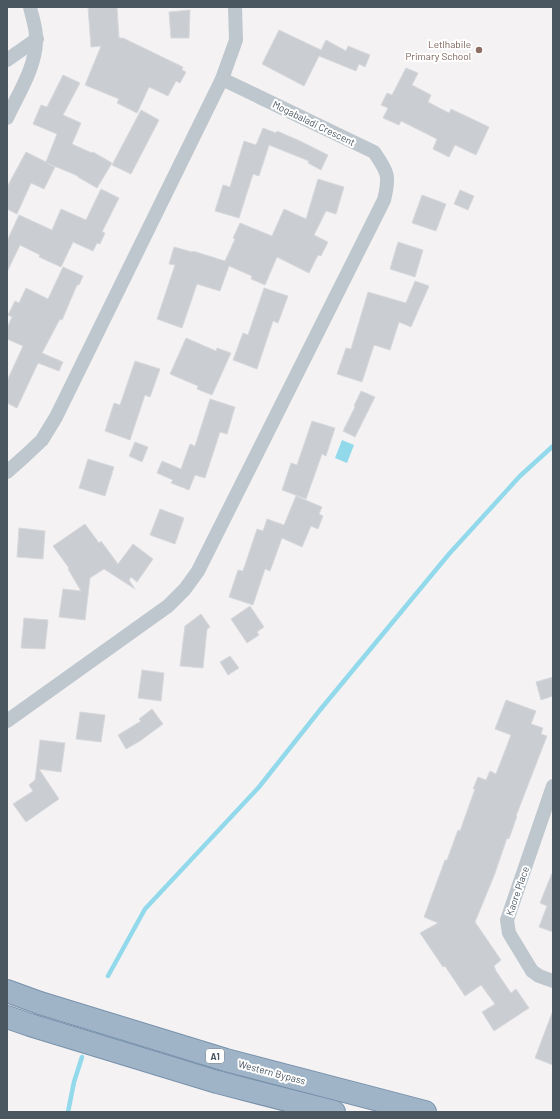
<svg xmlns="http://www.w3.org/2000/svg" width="560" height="1119" font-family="Barlow,sans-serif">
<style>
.water{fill:#92daeb}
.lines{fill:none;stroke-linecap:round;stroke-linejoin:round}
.stream{stroke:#92daeb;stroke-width:4.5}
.building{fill:#cacdd1;stroke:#d7d9dd}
.trunk-casing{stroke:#7791ab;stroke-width:24}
.minor{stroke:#bec7ce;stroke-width:14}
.trunk{stroke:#a0b4c8;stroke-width:22}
.education-dot{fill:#8d6e63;stroke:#fff;stroke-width:1.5}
.labels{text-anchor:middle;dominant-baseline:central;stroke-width:4;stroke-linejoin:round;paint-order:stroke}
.shield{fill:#fff;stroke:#808990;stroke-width:1}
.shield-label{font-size:9px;font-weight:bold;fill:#4a5660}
.education-label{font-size:10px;fill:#785e54;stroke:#fff;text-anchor:end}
.street-label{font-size:10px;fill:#4a5660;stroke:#fff}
</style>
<rect width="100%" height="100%" fill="#f4f2f3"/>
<path class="water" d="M342,440l12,5 -7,18 -12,-5z"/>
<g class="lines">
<g class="stream">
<path d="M108,976l37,-67 114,-122 61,-77 129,-156 71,-78 33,-30"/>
<path d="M68,1112l6,-30 8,-25"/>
</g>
</g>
<g class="building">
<path d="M88,7h29l2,31h4l60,29 -1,3 4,2 -6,11 -4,-2 -8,15 -19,-9 -12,26 -20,-10 2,-4 -34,-14 16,-39 -10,1z"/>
<path d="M190,10l-1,28h-18l-2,-26z"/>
<path d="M279,30l42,20 5,-10 20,11 2,-5 22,9 -5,12 -6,-3 -3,7 -37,-15 -15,30 -42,-22z"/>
<path d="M406,68l12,5 -6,12 19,10 -3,7 21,11 2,-4 38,18 -13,28 -21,-10 -6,12 -16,-8 4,-10 -36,-18 -2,4 -16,-7 5,-10 -7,-3 6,-12 5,2z"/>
<path d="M63,75l17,8 -17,32 18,8 -9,21 20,9 1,-1 19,11 -15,25 -19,-11v-1l-31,-13 8,4 -11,22 -13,-6 -14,31 -10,-5v-22l19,-35 20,10 11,-28 -24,-10 8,-19 6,2z"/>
<path d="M141,110l18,10 -28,54 -19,-9z"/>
<path d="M263,128l13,5 1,-2 23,10 28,14 -7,15 -13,-7 1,-2 -40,-16 -10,31 -6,-2 -14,44 -24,-7 8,-26 7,2 14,-46 12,4z"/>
<path d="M318,179l26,8 -8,27 -10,-3 -12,24 14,7 -7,14 -3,-1 -9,18 -32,-16 -12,28 -14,-6 1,-3 -23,-10 -9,25 -23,-7 -15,44 -25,-9 18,-54 -6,-1 5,-17 18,5 1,-1 32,10 10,-22 -2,-1 7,-15 32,13 12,-27 22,10z"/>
<path d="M101,189l18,9 -17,34 3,1 -5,11 -3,-1 -4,8 -20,-9 -12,25 -22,-10 1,-2 -20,-10 -13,27v-31l12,-26 33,15 9,-21 25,11z"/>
<path d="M460,190l14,6 -6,14 -14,-6z"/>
<path d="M422,195l24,9 -10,27 -24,-8z"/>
<path d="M398,242l25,8 -8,27 -25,-8z"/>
<path d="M63,267l20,9 -4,9h-2l-15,35 -2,-1 -18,34 21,9 -4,9 -21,-8 -21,45 -10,-5v-22l16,-35 -16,-7v-11l5,-11 -4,-2 7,-14 4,2 7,-15 22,11z"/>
<path d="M415,281l14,5 -18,41 -12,-5 -9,28 -16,-5 -12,37 -25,-8 9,-26 5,1 17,-57 38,11z"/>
<path d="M264,288l24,8 -10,27 -5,-2 -16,48 -24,-9 10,-27 5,2z"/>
<path d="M186,338l30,13 1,-3 14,5 -19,42 -15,-6 1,-3 -28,-12z"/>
<path d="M135,361l25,8 -10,28 -5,-2 -15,45 -25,-9 9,-28 6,2z"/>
<path d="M361,391l14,6 -20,40 -12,-6 12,-24 -1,-1z"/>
<path d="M210,399l25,8 -8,27 -7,-2 -15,46 -10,-3 -6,15 -18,-7 2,-3 -16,-7 5,-12 19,8 9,-25 5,2z"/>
<path d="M312,421l23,7 -9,28 -4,-2 -16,45 -24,-9 9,-27 6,2z"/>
<path d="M135,442l13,5 -6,15 -13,-6z"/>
<path d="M88,459l26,8 -9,29 -26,-8z"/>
<path d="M296,496l26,11 -3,7 4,2 -5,13 -7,-3 -9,21 -20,-9 -12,33 -5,-2 -12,36 -24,-8 9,-27 5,1 14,-42 6,2 4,-12 17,6z"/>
<path d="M160,509l24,9 -9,26 -25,-9z"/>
<path d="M85,524l14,19 2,-2 17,23 15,-20 20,15 -16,23 -6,-5 -2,3 6,9 -31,-20 -14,9 -5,42 -26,-3 4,-28 18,2 -13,-22 1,-1 -16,-22z"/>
<path d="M19,528l26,3 -2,28 -26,-2z"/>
<path d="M250,606l14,21 -7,5 2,3 -12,8 -16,-24z"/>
<path d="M201,614l9,13 -3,2 -4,39 -23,-2 5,-40z"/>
<path d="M24,618l24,2 -3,29 -24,-1z"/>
<path d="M230,656l9,12 -11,7 -8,-13z"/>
<path d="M142,670l22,3 -3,28 -23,-3z"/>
<path d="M553,677v19l-12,4 -5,-18z"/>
<path d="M506,700l30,11 -5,13 12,4 -2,6 6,2 -31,80h1l-8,23 -2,-1 -13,38 -19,46 26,38 -7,6 2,5 15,22 5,-4 13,19 -35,23 -12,-19 13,-8 -14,-19 -16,11 -20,-30 -2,1 -23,-34 18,-10 -14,-6 21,-57h2l11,-30 2,1 15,-42h-2l5,-12 8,3 4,-9 6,3 15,-39 -16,-6z"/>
<path d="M152,709l11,15 -23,17 -14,8 -8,-14 23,-14 -2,-2z"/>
<path d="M80,712l25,3 -4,27 -25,-3z"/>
<path d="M40,740l25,3 -4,29 -22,-3 20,30 -33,23 -13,-18 20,-13 -4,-6 6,-5z"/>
<path d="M552,873h1v59l-14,-5 8,-21 -7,-3z"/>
<path d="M552,1013l1,1v51l-18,-7z"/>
</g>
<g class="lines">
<g class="trunk-casing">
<g id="trunk">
<path d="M7,991l33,12 186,57 199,52"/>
<path d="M7,1017l23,8 187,57 117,30"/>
</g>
</g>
<g class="minor">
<path d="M7,60l30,-21"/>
<path d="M7,118c11,-24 29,-51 29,-78 1,-10 -4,-23 -6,-33"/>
<path d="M7,472l18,-16 17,-16 14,-23 166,-338 14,-39 -1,-33"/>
<path d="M7,721l161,-115 17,-17 13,-18 186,-371c6,-24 4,-28 -10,-48l-152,-73"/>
<path d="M553,786l-46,134 2,13 23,38 7,5 14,5"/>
</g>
<use href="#trunk" class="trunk"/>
</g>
<circle class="education-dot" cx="479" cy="50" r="4"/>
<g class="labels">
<rect class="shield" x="206" y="1049" width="18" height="14" rx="3"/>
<g class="shield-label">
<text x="215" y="1056">A1</text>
</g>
<g class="education-label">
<text x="471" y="44">Letlhabile<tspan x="471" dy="12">Primary School</tspan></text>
</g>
<g class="street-label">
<text transform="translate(314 123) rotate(26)">Mogabaladi Crescent</text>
<text transform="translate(517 891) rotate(-71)">Kaore Place</text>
<text transform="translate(272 1072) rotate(15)">Western Bypass</text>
</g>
</g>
<rect width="560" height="1119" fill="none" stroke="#4a5660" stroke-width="16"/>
</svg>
